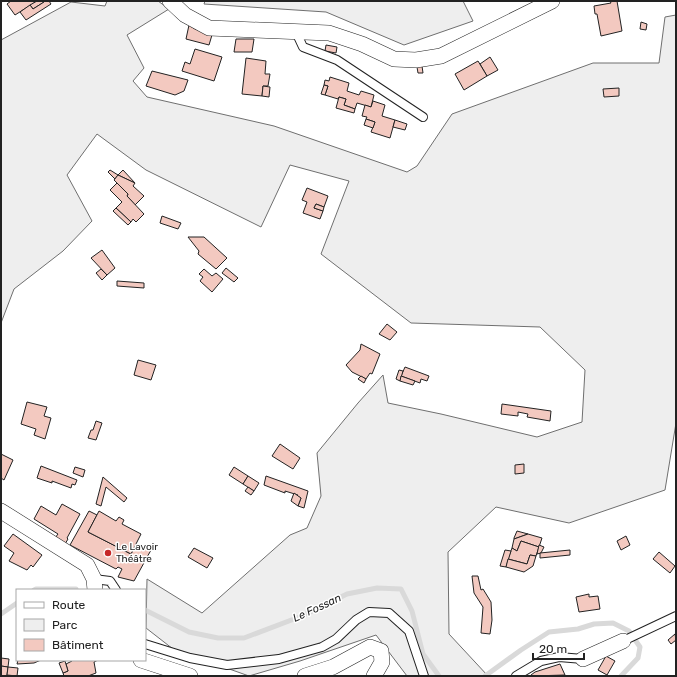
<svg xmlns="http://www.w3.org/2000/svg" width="677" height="677" font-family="Rubik,sans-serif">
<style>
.green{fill:#eee;stroke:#6f6f6f}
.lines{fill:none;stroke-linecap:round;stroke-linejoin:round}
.stream{stroke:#d9d9d9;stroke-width:5}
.building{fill:#f3c9c0;stroke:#222}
.service-casing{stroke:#222;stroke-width:10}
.minor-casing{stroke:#222;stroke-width:16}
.service{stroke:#fff;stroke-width:8}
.minor{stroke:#fff;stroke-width:15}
.poi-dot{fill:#c62828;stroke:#fff;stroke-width:1.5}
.labels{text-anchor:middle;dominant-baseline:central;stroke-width:3;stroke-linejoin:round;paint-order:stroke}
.poi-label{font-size:10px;fill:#222;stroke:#fff;text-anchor:start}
.water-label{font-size:11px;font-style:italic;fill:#222;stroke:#fff}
</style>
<rect width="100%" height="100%" fill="#fff"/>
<g class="green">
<path d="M107,1h51l11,8 -42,26 17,33 -11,13 14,16 127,29 133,46 10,-6 35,-52 141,-51h66l6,-46 11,-2v408l-11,67 -96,33 -73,-16 -48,45 1,82 39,42h-81l-31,-41 -76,26 -51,15 -76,-27 -27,-21 1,-49 55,34 88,-78 17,-7 14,-32 -4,-43 41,-50 25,-28 5,28 53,11 96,23 45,-15 3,-52 -45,-43 -129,-4 -90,-69 28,-73 -59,-16 -29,62 -115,-57 -49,-36 -30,41 25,46 -29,30 -49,38 -13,34v-283l70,-38 34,4z"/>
<path d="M205,1h258l10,20 -69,24 -78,-33 -122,-8z"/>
</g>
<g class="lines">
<g class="stream">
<path d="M34,590l2,-1h40"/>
<path d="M145,610l44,22 29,6h26l58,-22 45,-22 30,-6 24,1 11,22 11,43 16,22"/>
<path d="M1,614l16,-11"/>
<path d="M485,676l36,-26 28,-18 29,-3 16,-5 19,-1 16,8 11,16 -2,11 -17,18"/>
</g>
</g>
<g class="building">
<path d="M11,1h26l-22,14 -8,-11z"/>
<path d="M37,1h6l1,1 -11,7 -3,-4z"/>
<path d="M43,1h6l2,3 -25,16 -6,-8 10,-7 3,4 11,-7z"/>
<path d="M610,1h7l5,30 -21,5 -4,-22h-2l-1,-8 17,-3z"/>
<path d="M641,22l6,2 -1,6 -6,-1z"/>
<path d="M189,25l6,4 17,6 -3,10 -23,-6z"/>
<path d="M236,39h18l-2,13h-18z"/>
<path d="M326,45l11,2 -1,6 -11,-2z"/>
<path d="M195,49l27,8 -8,24 -32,-10 3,-9 5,2z"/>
<path d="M490,57l8,13 -11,6 -7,-12z"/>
<path d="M246,58l20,3 -1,13h5l-2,12h-5l-1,10 -20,-2z"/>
<path d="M478,61l9,15 -23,14 -9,-16z"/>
<path d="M422,66l1,7h-5l-1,-6z"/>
<path d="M152,71l36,9 -4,11 -9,4 -29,-9z"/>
<path d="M330,77l19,6 -2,8 12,4 2,-4 13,4 -3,12 -14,-4 -2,6 -11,-4 2,-6 -7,-2 -1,2 -13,-4 3,-9 -4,-1 1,-5 4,1z"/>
<path d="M324,85l4,1 -3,9 -4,-1z"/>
<path d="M263,86l7,1 -1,10 -7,-1z"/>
<path d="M619,88v8l-15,1 -1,-8z"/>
<path d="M339,97l7,2 -2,6 11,4 -1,4 -18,-5z"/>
<path d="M373,101l12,4 -3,11 13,4 -5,18 -19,-6 4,-10 -9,-3 1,-2 -5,-1 3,-11 6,2z"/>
<path d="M366,119l9,3 -2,6 -9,-3z"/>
<path d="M395,120l12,4 -2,6 -12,-3z"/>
<path d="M110,170l8,5 -3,4 -7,-7z"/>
<path d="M123,170l12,13 -17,-8z"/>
<path d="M118,175l17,8 -2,3 11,10 -9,9 -8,-9 1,-2 -14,-14z"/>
<path d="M117,183l11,11 -1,2 17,18 -8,8 -3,-3 -2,3 -15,-14 6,-6 -12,-12z"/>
<path d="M307,188l21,8 -4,11 -8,-3 -2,4 9,3 -3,8 -17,-6 4,-11 -5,-2z"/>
<path d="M316,204l8,3 -1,4 -9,-3z"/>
<path d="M116,208l15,14 -3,3 -15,-14z"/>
<path d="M162,216l19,7 -3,6 -18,-6z"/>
<path d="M188,237h16l23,21 -11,11 -18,-15 1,-3z"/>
<path d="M102,250l13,18 -8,7 -16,-17z"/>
<path d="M226,268l12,10 -4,4 -12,-9z"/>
<path d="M101,269l6,6 -5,5 -6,-7z"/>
<path d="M204,269l8,7 4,-3 7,6 -11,13 -12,-11 3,-4 -4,-3z"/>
<path d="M117,281l27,2v5l-27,-2z"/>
<path d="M387,324l10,8 -7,8 -11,-6z"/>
<path d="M361,344l19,10 -8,20 -2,-1 -4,6 -14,-7 -6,-7 14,-15z"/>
<path d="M138,360l18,5 -5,15 -17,-5z"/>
<path d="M405,367l24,9 -2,5 -6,-2 -1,4 -19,-7z"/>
<path d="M399,370l4,1 -3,10 -4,-2z"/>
<path d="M361,376l5,3 -2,4 -6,-4z"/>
<path d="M401,376l14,5 -2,4 -13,-4z"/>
<path d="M27,402l20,5 -3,9 7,2 -6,21 -11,-4 2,-6 -15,-5z"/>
<path d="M502,404l49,7 -1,10 -23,-4 1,-3 -10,-2v4l-17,-2z"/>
<path d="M96,421l6,2 -6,17 -8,-2 3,-8h2z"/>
<path d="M280,444l20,14 -7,11 -21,-13z"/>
<path d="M1,454l12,6 -9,20 -3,-2z"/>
<path d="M524,464v9l-9,1v-9z"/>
<path d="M41,466l36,14 -2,5 -3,-1 -1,4 -19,-7v2l-15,-5z"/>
<path d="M75,467l10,3 -2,7 -10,-4z"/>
<path d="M234,467l14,9 -5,8 -14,-9z"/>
<path d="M248,476l11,7 -5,8 -11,-7z"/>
<path d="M266,476l42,15 -4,17 -6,-2 3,-8 -4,-2 1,-1 -13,-4v2l-21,-8z"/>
<path d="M103,477l24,21 -3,4 -18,-15 -5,19 -5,-2z"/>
<path d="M248,487l6,4 -3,4 -6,-4z"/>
<path d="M294,493l7,5 -3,8 -7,-5z"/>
<path d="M62,504l18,10 -13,24 1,1 -3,5 -10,-6 3,-4 -24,-15 7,-13 15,9z"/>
<path d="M89,511l8,4 -9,17 43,22 5,-10 15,6 -17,31 -16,-4 4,-8 -4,-2 -2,2 -46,-24z"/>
<path d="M99,511l17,10 3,-4 5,3 -2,4 19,10 -10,20 -43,-22z"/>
<path d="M517,531l11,3 -14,5v-1z"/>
<path d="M13,534l29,21 -9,12 -2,-2 -4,5 -18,-9 5,-8 -10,-7z"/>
<path d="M528,534l14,4 -3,9 -18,-6 -4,10 -5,-3 2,-9z"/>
<path d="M626,536l4,9 -9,5 -4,-9z"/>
<path d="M521,541l18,6 -3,9 -6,-1 -3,9 -19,-5 4,-11 5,3z"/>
<path d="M539,545l5,2 -3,6 -4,1z"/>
<path d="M194,548l19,10 -6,10 -19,-11z"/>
<path d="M505,550l6,1 -5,16 -6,-1z"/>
<path d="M570,550v5l-30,3v-5z"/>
<path d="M659,552l16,14 -5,7 -17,-14z"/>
<path d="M530,555l6,1 -3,10 -9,6 -18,-5 2,-8 19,5z"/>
<path d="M472,576h6l3,14 2,-1 8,13 1,18 -2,14 -9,-1 2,-26 -9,-14z"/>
<path d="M589,594v3l9,-1 2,13 -21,3 -3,-15z"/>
<path d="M675,634l1,6 -5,4 -3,-4z"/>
<path d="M606,656l9,5 -8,14 -9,-5z"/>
<path d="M1,658l8,1 -1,8 -7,-1z"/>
<path d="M18,660h23l-7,3 -17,1z"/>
<path d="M72,660h26l-4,2 2,11 -8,3h-24l-1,-3 5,-2 -2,-7 6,-3z"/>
<path d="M65,661l3,10 -5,2 -4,-10z"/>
<path d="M560,664l5,11 -33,1 -1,-1 4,-3z"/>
<path d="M1,666l7,1 -1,8 6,1h-12z"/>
<path d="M8,667l10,1 -1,8 -10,-1z"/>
</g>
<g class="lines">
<g class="service-casing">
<g id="service">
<path d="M296,32l7,15 34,13 86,57"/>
<path d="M94,579l16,2 6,9"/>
<path d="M623,641l53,-25"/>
<path d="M145,644l45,14 37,7 52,-6 43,-12 14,-8 20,-19 13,-8 20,1 20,18 15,45"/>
<path d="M516,676l25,-15 18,-4 24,2"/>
</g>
</g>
<g class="minor-casing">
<g id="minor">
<path d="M170,1l15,14 24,13 120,5 33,11 32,15 22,1 25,-4 111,-55"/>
<path d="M1,511l86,54 7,14 1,11"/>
<path d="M583,659l40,-18"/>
<path d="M141,660l49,16"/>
<path d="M305,676l28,-9 37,-20 11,4 1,11 -8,14"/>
</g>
</g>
<use href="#service" class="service"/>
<use href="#minor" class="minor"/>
</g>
<circle class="poi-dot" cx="108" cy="553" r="4"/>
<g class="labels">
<g class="poi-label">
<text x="116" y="547">Le Lavoir<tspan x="116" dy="12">Théâtre</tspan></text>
</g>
<g class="water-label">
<text transform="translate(317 608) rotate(-25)">Le Fossan</text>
</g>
</g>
<rect width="677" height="677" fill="none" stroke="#222222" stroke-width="4"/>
<rect x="16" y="589" width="130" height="72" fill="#ffffff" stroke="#a7a7a7"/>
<rect x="24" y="602" width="20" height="6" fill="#ffffff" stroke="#a7a7a7"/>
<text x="52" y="609" font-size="12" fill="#222222">Route</text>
<rect x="24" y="619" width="20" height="12" fill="#eeeeee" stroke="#a7a7a7"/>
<text x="52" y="629" font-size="12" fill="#222222">Parc</text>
<rect x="24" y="639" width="20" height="12" fill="#f3c9c0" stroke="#a7a7a7"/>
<text x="52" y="649" font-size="12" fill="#222222">Bâtiment</text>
<path d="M533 653v6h51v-6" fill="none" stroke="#222222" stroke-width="2"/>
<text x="539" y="653" font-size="12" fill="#222222" stroke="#ffffff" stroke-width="3" paint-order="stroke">20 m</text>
</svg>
